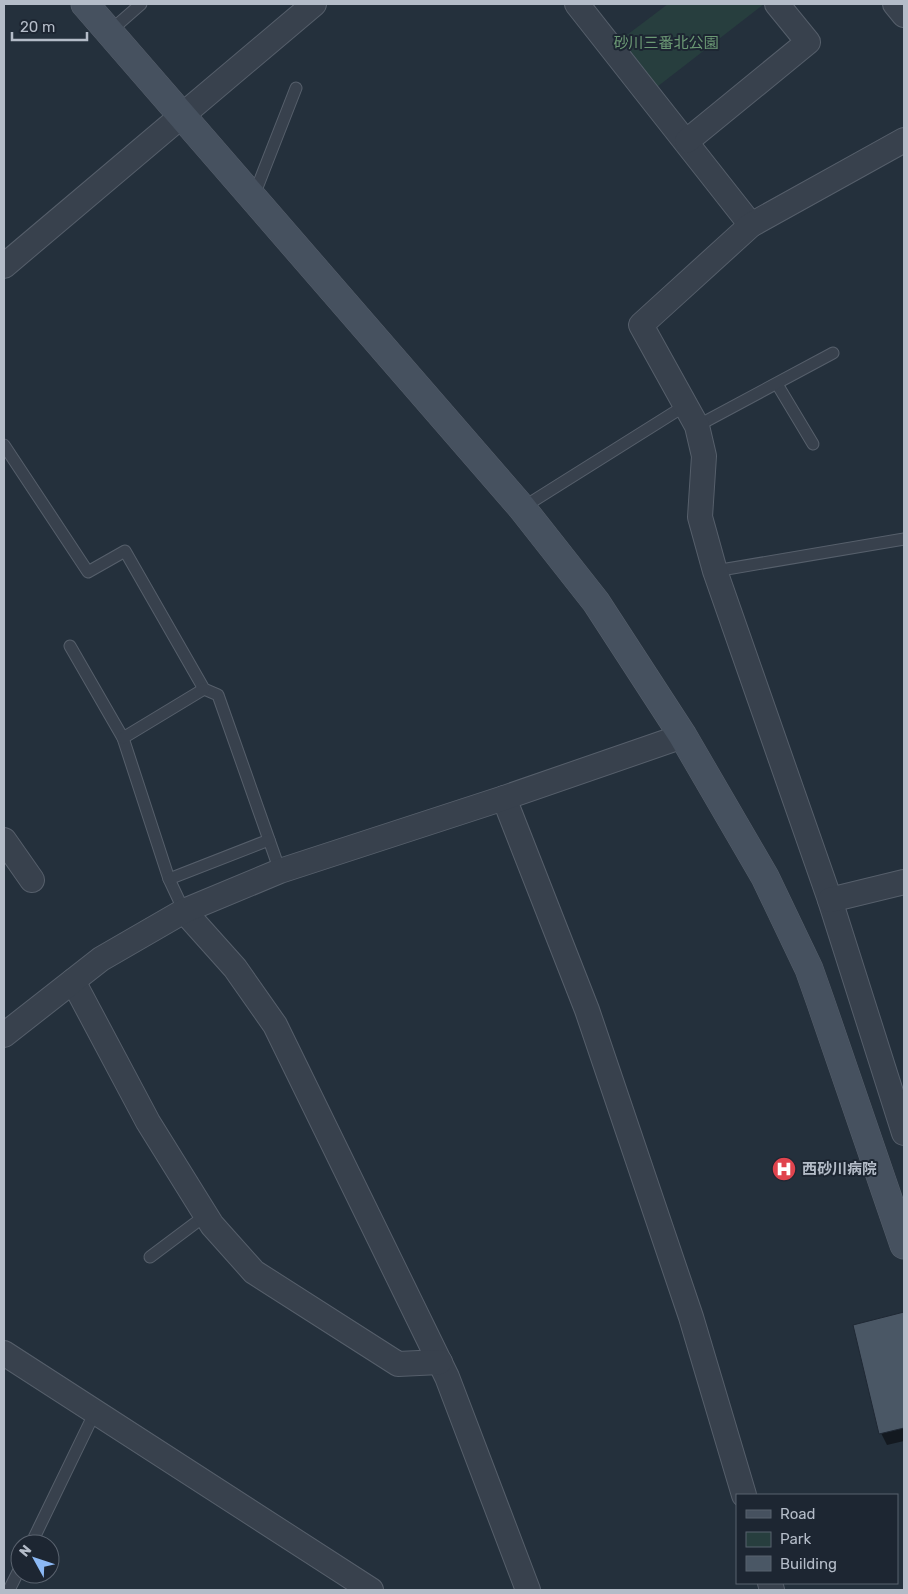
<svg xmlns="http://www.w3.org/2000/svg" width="908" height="1594" font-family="Rubik,'Noto Sans JP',sans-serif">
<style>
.green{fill:#273e3e}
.shadow{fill:#0007}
.building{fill:#4a5765;stroke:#1f2834}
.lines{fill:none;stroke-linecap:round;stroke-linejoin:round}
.lane-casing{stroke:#565f6b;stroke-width:13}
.street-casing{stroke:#565f6b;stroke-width:26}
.secondary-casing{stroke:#565f6b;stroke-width:29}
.lane{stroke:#38414d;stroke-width:11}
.street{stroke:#38414d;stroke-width:24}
.secondary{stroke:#46515f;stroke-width:28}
.labels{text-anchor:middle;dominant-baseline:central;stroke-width:4;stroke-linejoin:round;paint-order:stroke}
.park-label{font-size:15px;fill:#6b9874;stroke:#1d2632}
.poi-label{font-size:15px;font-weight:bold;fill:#b4bcc8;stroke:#1d2632;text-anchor:start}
</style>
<rect width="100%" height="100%" fill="#24303c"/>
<path class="green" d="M668,4h96l-111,86 -38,-46z"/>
<path class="shadow" d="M904,1313v128l-17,4 -6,-12 -27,-107z"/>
<path class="building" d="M904,1312v116l-25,6 -26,-109z"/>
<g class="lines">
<g class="lane-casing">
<g id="lane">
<path d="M109,32l32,-28"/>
<path d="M253,198l43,-110"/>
<path d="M777,384l36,60"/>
<path d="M697,426l136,-73"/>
<path d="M4,445l84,127 37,-21 79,138 14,6 62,176"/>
<path d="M522,508l164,-103"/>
<path d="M715,571l189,-32"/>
<path d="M70,646l53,92 46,141 15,32"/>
<path d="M123,738l81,-49"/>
<path d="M169,879l100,-39"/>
<path d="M150,1257l56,-42"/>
<path d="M31,1544l64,-132"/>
<path d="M9,1590l11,-22"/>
</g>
</g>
<g class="street-casing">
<g id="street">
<path d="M577,4l174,221"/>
<path d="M895,4l9,11"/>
<path d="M904,140l-153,85 -110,100 56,101 7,30 -4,61 15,54 115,329 74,233"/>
<path d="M687,141l121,-99 -31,-38"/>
<path d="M4,266l310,-262"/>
<path d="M504,798l83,212 104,307 53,178"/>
<path d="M4,840l28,40"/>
<path d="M830,900l74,-18"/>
<path d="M184,911l51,57 40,57 172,352 81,213"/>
<path d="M73,981l75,141 64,103 42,47 144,92 42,-2"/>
<path d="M4,1035l97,-76 83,-48 96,-40 224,-73 179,-62"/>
<path d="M4,1353l367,237"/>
<path d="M770,1583l2,7"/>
</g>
</g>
<g class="secondary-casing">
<path id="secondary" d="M85,4l437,504 74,94 87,134 82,141 44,92 12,34 83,242"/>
</g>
<use href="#lane" class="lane"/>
<use href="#street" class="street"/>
<use href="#secondary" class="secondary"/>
</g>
<defs>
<g id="hospital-disc" transform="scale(1.25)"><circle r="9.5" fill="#e0444e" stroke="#1d2632"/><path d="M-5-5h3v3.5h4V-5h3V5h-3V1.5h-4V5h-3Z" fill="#fff"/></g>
</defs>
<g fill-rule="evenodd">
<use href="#hospital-disc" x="784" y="1169"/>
</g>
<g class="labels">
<g class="park-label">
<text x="666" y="43">砂川三番北公園</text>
</g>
<g class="poi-label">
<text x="802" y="1169">西砂川病院</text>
</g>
</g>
<rect width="908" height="1594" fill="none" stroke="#b4bcc8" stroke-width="10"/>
<rect x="736" y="1494" width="162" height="90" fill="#1d2632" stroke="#59626e"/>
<rect x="746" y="1510" width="25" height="8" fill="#46515f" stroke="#59626e"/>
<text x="780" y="1519" font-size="15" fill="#b4bcc8">Road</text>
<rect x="746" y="1532" width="25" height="15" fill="#273e3e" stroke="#59626e"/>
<text x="780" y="1544" font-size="15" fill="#b4bcc8">Park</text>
<rect x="746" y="1556" width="25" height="15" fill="#4a5765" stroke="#59626e"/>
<text x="780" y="1569" font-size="15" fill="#b4bcc8">Building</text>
<g transform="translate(35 1559) rotate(310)"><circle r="24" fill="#1d2632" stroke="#59626e"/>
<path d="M0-4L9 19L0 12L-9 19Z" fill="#8cb9f5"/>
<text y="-8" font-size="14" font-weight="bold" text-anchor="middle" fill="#b4bcc8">N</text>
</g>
<path d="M12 32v8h75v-8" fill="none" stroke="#b4bcc8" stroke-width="2.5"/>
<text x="20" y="32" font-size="15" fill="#b4bcc8" stroke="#1d2632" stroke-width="4" paint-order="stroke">20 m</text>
</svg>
